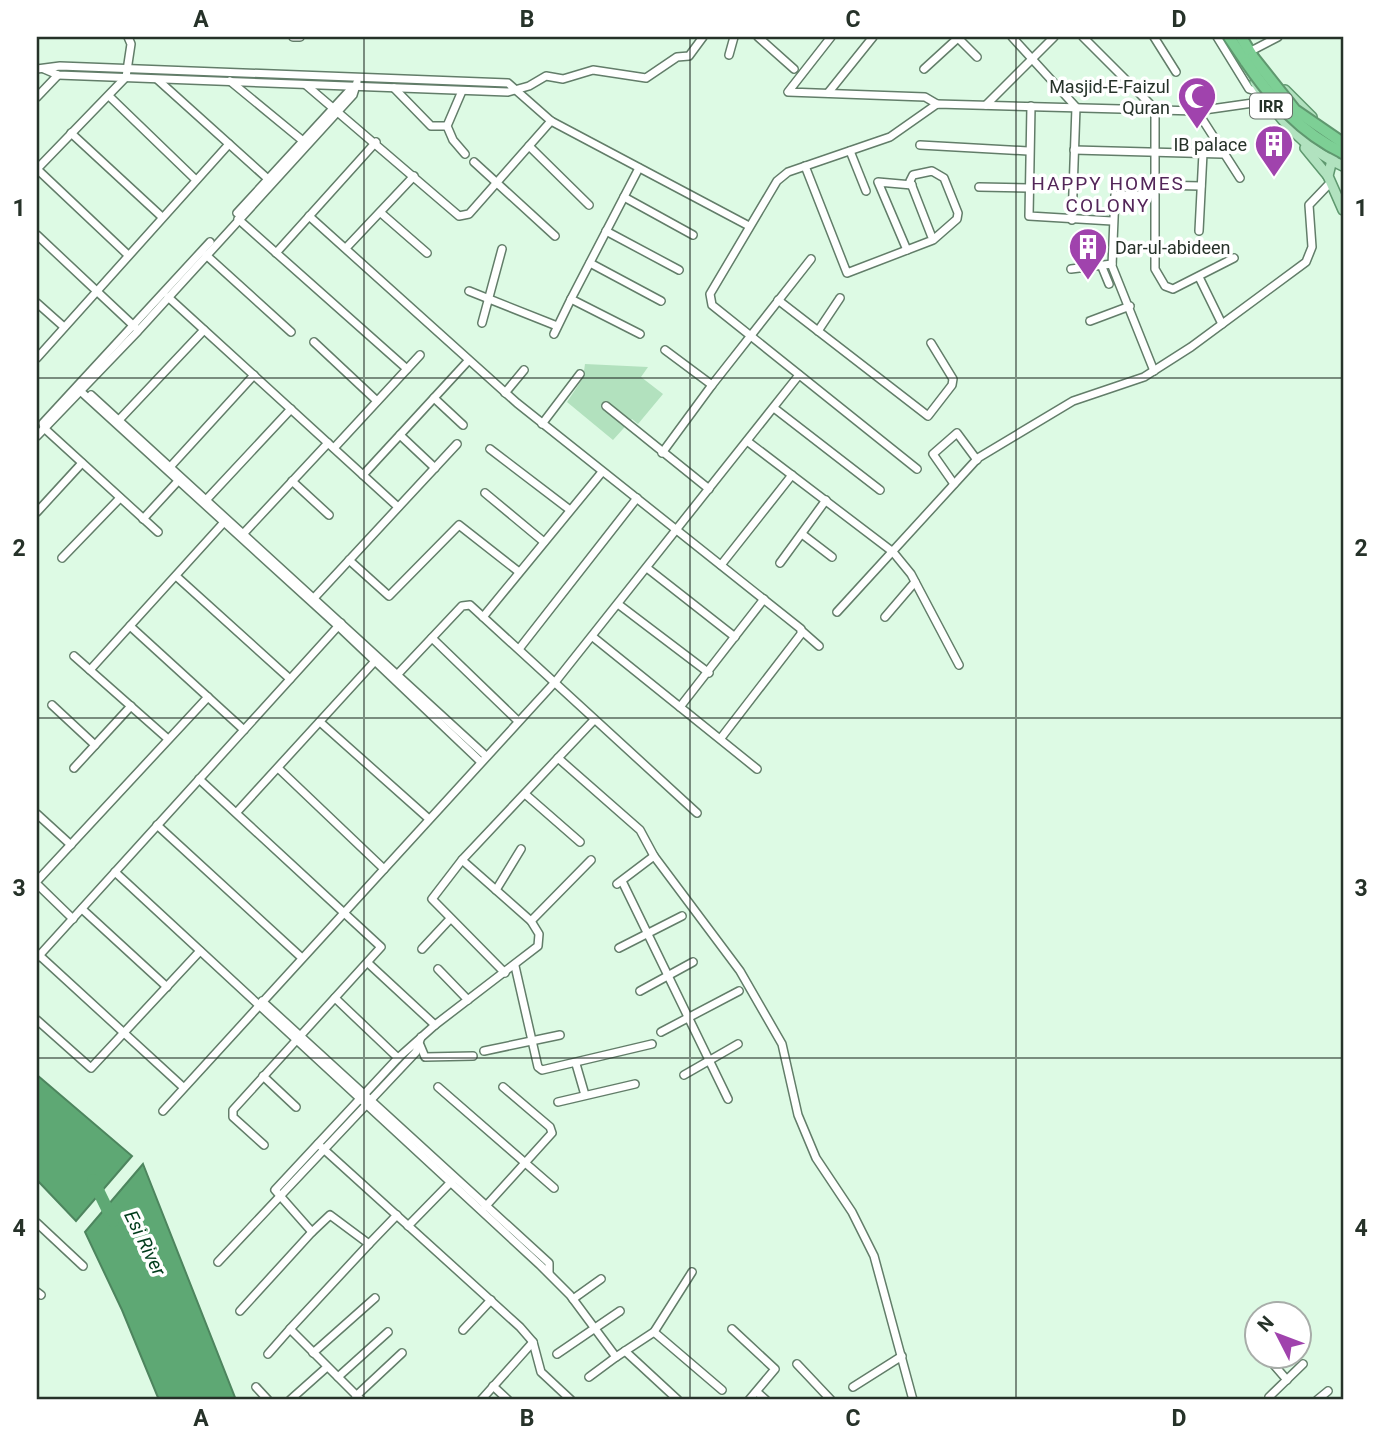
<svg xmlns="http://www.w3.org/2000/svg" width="1380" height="1437" font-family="Roboto,sans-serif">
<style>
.green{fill:#b2e1be}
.water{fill:#5ea874;stroke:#4d855e;stroke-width:2}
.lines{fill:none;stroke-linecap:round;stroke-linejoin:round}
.river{stroke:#5ea874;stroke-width:12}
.minor-casing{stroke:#627d69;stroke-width:10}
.major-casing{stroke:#5f986f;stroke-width:12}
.highway-casing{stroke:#5f986f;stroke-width:14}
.minor{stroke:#fff;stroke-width:7}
.major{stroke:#b1e2bf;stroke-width:9}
.highway{stroke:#7dcf95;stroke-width:10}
.highway-bridge-casing{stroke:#5f986f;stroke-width:14;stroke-linecap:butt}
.highway-bridge{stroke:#7dcf95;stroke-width:10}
.grid{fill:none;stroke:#263229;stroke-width:2;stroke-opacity:0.55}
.labels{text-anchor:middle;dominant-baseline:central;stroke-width:7;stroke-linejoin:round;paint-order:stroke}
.shield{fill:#fff;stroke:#677069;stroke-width:2}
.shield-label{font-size:16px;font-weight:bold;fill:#263229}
.poi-label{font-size:18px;fill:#263229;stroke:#fff;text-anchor:end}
.neighbourhood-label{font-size:19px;letter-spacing:2px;fill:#532659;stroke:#fff}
.water-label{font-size:19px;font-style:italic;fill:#003c1b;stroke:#fff}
.neatline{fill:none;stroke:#263229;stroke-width:2.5}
.grid-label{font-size:23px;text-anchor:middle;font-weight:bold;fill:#263229}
</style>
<rect width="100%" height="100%" fill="#ddfae4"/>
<path class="green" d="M585,364l63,3 -7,10 22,17 -25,30 -6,-5 -19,21 -46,-38 16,-24z"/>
<g class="water">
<path d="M37,1075l95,81 -56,65 -39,-41z"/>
<path d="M143,1164l93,236h-77l-37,-90 -37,-78z"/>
</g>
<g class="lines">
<path class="river" d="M93,1180l20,41"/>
<g class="minor-casing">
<g id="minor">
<path d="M293,37h7"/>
<path d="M758,37l36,32"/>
<path d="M831,37l-43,55 137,5 12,7"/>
<path d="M1012,37l64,70 -4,113"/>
<path d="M1083,37l72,72v160l10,17 8,3 61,-31"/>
<path d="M1154,37l22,35"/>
<path d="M1217,37l32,52 13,4"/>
<path d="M958,38l19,19"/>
<path d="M1251,51l27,-14"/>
<path d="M729,55l5,-18"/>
<path d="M37,69l23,-3 448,17 43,38 198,105"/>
<path d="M44,69l14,6 450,17 21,-6 17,-10 17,3 30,-9 53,8 31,-21 12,-1 14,-19"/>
<path d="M924,69l35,-32"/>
<path d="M158,80l110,99"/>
<path d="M230,81l73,60"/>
<path d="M306,85l153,131 10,-2 82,-93"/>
<path d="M394,88l37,38h16"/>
<path d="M462,91l-15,35 6,14 12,14"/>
<path d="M828,93l45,-56"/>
<path d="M109,96l87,84"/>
<path d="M37,97l21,-22"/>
<path d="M986,105l68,-68"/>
<path d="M1031,106l-2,110 83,5"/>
<path d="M1197,111l43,67"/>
<path d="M71,133l91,84"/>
<path d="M920,145l108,6"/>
<path d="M529,146l60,59"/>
<path d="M1074,150l148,4"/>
<path d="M850,151l16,40"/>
<path d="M474,162l81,74"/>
<path d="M805,166l42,107 86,-33 24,-21 1,-6 -14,-35 -12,-7 -19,4 -3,6 23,59"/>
<path d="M639,168l-68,131 69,35"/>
<path d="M37,169l89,-92 5,-33 -3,-7"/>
<path d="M37,169l90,85"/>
<path d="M1154,185l47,1"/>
<path d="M979,187l49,1"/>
<path d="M1154,195h-39l-3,71 42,105"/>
<path d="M624,197l69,38"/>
<path d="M237,213l112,-122h4"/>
<path d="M381,213l46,40"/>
<path d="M309,216l208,187 284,226v5l-80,104"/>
<path d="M238,219l169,150"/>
<path d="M606,231l73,39"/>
<path d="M1199,231l4,-78"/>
<path d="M37,235l99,93"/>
<path d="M346,248l68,-72"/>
<path d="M907,250l-29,-68 34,3"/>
<path d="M276,253l100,-111"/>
<path d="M206,255l85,77"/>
<path d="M590,263l71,38"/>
<path d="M1102,267l7,17"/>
<path d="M1071,269l41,-5"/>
<path d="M1199,277l23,47"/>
<path d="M469,291l88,35"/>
<path d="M168,297l230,210"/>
<path d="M778,300l150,116 24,-31 1,-6 -22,-36"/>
<path d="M37,303l27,24"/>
<path d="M1090,321l40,-15"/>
<path d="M482,323l20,-74"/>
<path d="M818,331l22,-33"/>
<path d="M554,334l17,-35"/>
<path d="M314,342l63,59"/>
<path d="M37,358l192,-214"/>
<path d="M712,385l99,-126"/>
<path d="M77,388l261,238 143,136"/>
<path d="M505,393l19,-23"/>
<path d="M91,395l395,361"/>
<path d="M434,398l29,27"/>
<path d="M606,406l103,83"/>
<path d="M774,408l106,82"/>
<path d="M119,420l85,-90"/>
<path d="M542,424l38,-50"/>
<path d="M44,428l-1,-5 167,-181"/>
<path d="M44,428l114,104"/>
<path d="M400,435l35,33"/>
<path d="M37,436l101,-105 215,-236 4,-13"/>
<path d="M747,441l146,111 18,22 48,91"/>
<path d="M334,448l86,-93"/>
<path d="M490,449l80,61"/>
<path d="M662,453l50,-68 -47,-35"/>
<path d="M171,466l83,-91"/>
<path d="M917,469l-205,-164 -2,-11 67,-113 11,-9 102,-35 47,-33 260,7 70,-10"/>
<path d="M363,475l105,-114"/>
<path d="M292,481l37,34"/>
<path d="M954,484l-21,-30 24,-21 20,27"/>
<path d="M485,493l59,49"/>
<path d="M207,499l84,-90"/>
<path d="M37,512l45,-49"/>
<path d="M143,519l35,-38"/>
<path d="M244,533l84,-90"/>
<path d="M802,534l30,23"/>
<path d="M62,558l58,-60"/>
<path d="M349,560l40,36 70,-71 60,47"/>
<path d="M780,563l46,-63"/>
<path d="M721,565l71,-90"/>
<path d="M647,568l88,69"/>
<path d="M176,576l114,103"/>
<path d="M315,597l142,-153"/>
<path d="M618,604l91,69"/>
<path d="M837,612l141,-154 95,-57 71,-24 47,-30 115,-85 6,-15 -3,-42 21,-22"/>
<path d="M483,617l119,-145"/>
<path d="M885,617l30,-35"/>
<path d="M130,626l114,104"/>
<path d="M802,631l17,15"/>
<path d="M593,637l164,132"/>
<path d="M432,638l86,83"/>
<path d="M519,649l118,-151"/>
<path d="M74,656l94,83"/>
<path d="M90,670l136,-150"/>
<path d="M396,676l66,-70 8,-1 227,208"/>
<path d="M52,705l43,40"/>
<path d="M680,707l84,-108"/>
<path d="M594,720l-36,38 82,72 14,26"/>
<path d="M320,722l109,97"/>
<path d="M74,768l57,-62"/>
<path d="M278,768l106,101"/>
<path d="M199,779l182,168 -148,163v7l31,28"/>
<path d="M525,794l55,48"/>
<path d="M237,812l139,-152"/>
<path d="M37,814l34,31"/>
<path d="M157,825l145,133"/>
<path d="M462,860l69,61 60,-61"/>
<path d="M115,872l425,393 30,30 46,62 38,-25 38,-60"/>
<path d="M37,881l171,-184"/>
<path d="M622,881l106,218"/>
<path d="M37,884l36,35"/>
<path d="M617,884l37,-28 86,115 42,73 16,71 18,43 36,54 22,44 39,144"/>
<path d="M496,890l25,-41"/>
<path d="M82,909l85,78"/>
<path d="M619,948l63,-32"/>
<path d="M422,949l28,-30"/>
<path d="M39,955l144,132"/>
<path d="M37,958l304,-335"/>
<path d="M368,963l67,62"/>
<path d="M515,966l23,101 4,3 110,-26"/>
<path d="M438,969l30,31"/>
<path d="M505,973l-73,-74 30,-39 96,-102"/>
<path d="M640,991l53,-29"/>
<path d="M335,998l63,60"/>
<path d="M262,1001l287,262v10"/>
<path d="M37,1020l54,48 109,-117"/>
<path d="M661,1032l78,-41"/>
<path d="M420,1045l5,12 48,-1"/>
<path d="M484,1051l76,-16"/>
<path d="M576,1064l9,31"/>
<path d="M684,1075l54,-31"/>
<path d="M263,1076l33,31"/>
<path d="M438,1087l116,101"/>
<path d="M558,1102l77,-18"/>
<path d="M163,1111l393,-430 243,-306"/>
<path d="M318,1144l202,183 13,15 8,30 30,28"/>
<path d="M485,1207l67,-74 -2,-6 -47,-40"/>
<path d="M397,1215l-28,29 -39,-29 -18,17 -37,-42 123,-132 37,-33 103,-79 1,-12 -8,-13"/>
<path d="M37,1223l46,43"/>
<path d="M408,1226l46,-47"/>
<path d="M218,1262l198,-210 5,-15"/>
<path d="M37,1292l4,3"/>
<path d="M573,1299l28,-20"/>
<path d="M240,1311l72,-79"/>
<path d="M732,1329l43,40 -26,31"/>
<path d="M463,1330l28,-30"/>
<path d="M654,1332l68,58"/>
<path d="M625,1351l53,49"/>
<path d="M313,1353l62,-55"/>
<path d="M268,1354l22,-25"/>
<path d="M557,1354l63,-43"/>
<path d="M797,1364l34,36"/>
<path d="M1274,1365l13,15"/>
<path d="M338,1377l50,-45"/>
<path d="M589,1377l27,-20"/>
<path d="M493,1386l15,14"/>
<path d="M256,1387l12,13"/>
<path d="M853,1387l49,-31"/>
<path d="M757,1392l9,8"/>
<path d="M356,1396l46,-43"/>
<path d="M290,1400l37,-33"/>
<path d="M361,1400l-71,-71 79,-85"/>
<path d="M481,1400l52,-58"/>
<path d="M1272,1400l-3,-3 34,-33"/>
<path d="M1317,1400l11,-9"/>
</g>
</g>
<g class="major-casing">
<g id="major">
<path d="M1255,82c22,35 49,67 88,84"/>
<path d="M1285,90l27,27"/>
<path d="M1305,148l23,28"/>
<path d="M1333,156l-5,20 15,34"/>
</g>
</g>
<g class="highway-casing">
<g id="highway">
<path d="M1229,37l17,25"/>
<path d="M1241,37l12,20"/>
</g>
</g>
<use href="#minor" class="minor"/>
<use href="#major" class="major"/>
<use href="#highway" class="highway"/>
<g class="highway-bridge-casing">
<g id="highway-bridge">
<path d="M1253,57l42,53 48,33"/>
<path d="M1246,62c26,38 55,71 97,91"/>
</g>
</g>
<use href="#highway-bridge" class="highway-bridge"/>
</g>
<path class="grid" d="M364,37v1363M690,37v1363M1016,37v1363M37,378h1306M37,718h1306M37,1058h1306"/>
<defs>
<g id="mosque-pin" transform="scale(2.0125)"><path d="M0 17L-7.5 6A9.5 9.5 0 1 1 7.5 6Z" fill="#a043ad" stroke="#fff"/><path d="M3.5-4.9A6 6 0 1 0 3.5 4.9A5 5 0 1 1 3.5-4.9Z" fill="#fff"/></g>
<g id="building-pin" transform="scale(2.0125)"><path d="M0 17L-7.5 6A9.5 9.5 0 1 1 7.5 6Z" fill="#a043ad" stroke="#fff"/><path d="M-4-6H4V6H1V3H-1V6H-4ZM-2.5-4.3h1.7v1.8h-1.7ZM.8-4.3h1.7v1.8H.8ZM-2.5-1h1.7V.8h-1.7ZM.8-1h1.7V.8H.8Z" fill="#fff"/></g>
</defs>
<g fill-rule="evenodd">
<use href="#mosque-pin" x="1197" y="96"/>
<use href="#building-pin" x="1274" y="144"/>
<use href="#building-pin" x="1088" y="247"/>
</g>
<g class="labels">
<rect class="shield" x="1250" y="93.5" width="42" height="25" rx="5"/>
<g class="shield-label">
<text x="1271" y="106">IRR</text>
</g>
<g class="poi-label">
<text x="1170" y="86">Masjid-E-Faizul<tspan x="1170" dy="21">Quran</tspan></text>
<text x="1247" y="144">IB palace</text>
<text x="1115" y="247" text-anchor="start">Dar-ul-abideen</text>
</g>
<g class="neighbourhood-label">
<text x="1108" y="183">HAPPY HOMES<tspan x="1108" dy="22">COLONY</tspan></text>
</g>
<g class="water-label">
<text transform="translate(145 1243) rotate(64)">Esi River</text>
</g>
</g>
<rect width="1380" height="1437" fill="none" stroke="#ffffff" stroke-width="77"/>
<g transform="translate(1278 1335) rotate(312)"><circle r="33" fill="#ffffff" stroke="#a8ada9" stroke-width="2"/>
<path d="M0-5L12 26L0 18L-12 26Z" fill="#a043ad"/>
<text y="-10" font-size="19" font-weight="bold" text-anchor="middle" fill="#263229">N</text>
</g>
<rect x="38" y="38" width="1304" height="1360" class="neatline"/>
<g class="grid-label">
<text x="201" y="27">A</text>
<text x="527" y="27">B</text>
<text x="853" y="27">C</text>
<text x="1179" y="27">D</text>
<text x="19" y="216">1</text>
<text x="1361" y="216">1</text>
<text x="19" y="556">2</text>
<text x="1361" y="556">2</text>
<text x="19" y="896">3</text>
<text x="1361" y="896">3</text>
<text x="19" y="1236">4</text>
<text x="1361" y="1236">4</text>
<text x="201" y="1426">A</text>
<text x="527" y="1426">B</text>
<text x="853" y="1426">C</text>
<text x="1179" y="1426">D</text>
</g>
</svg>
